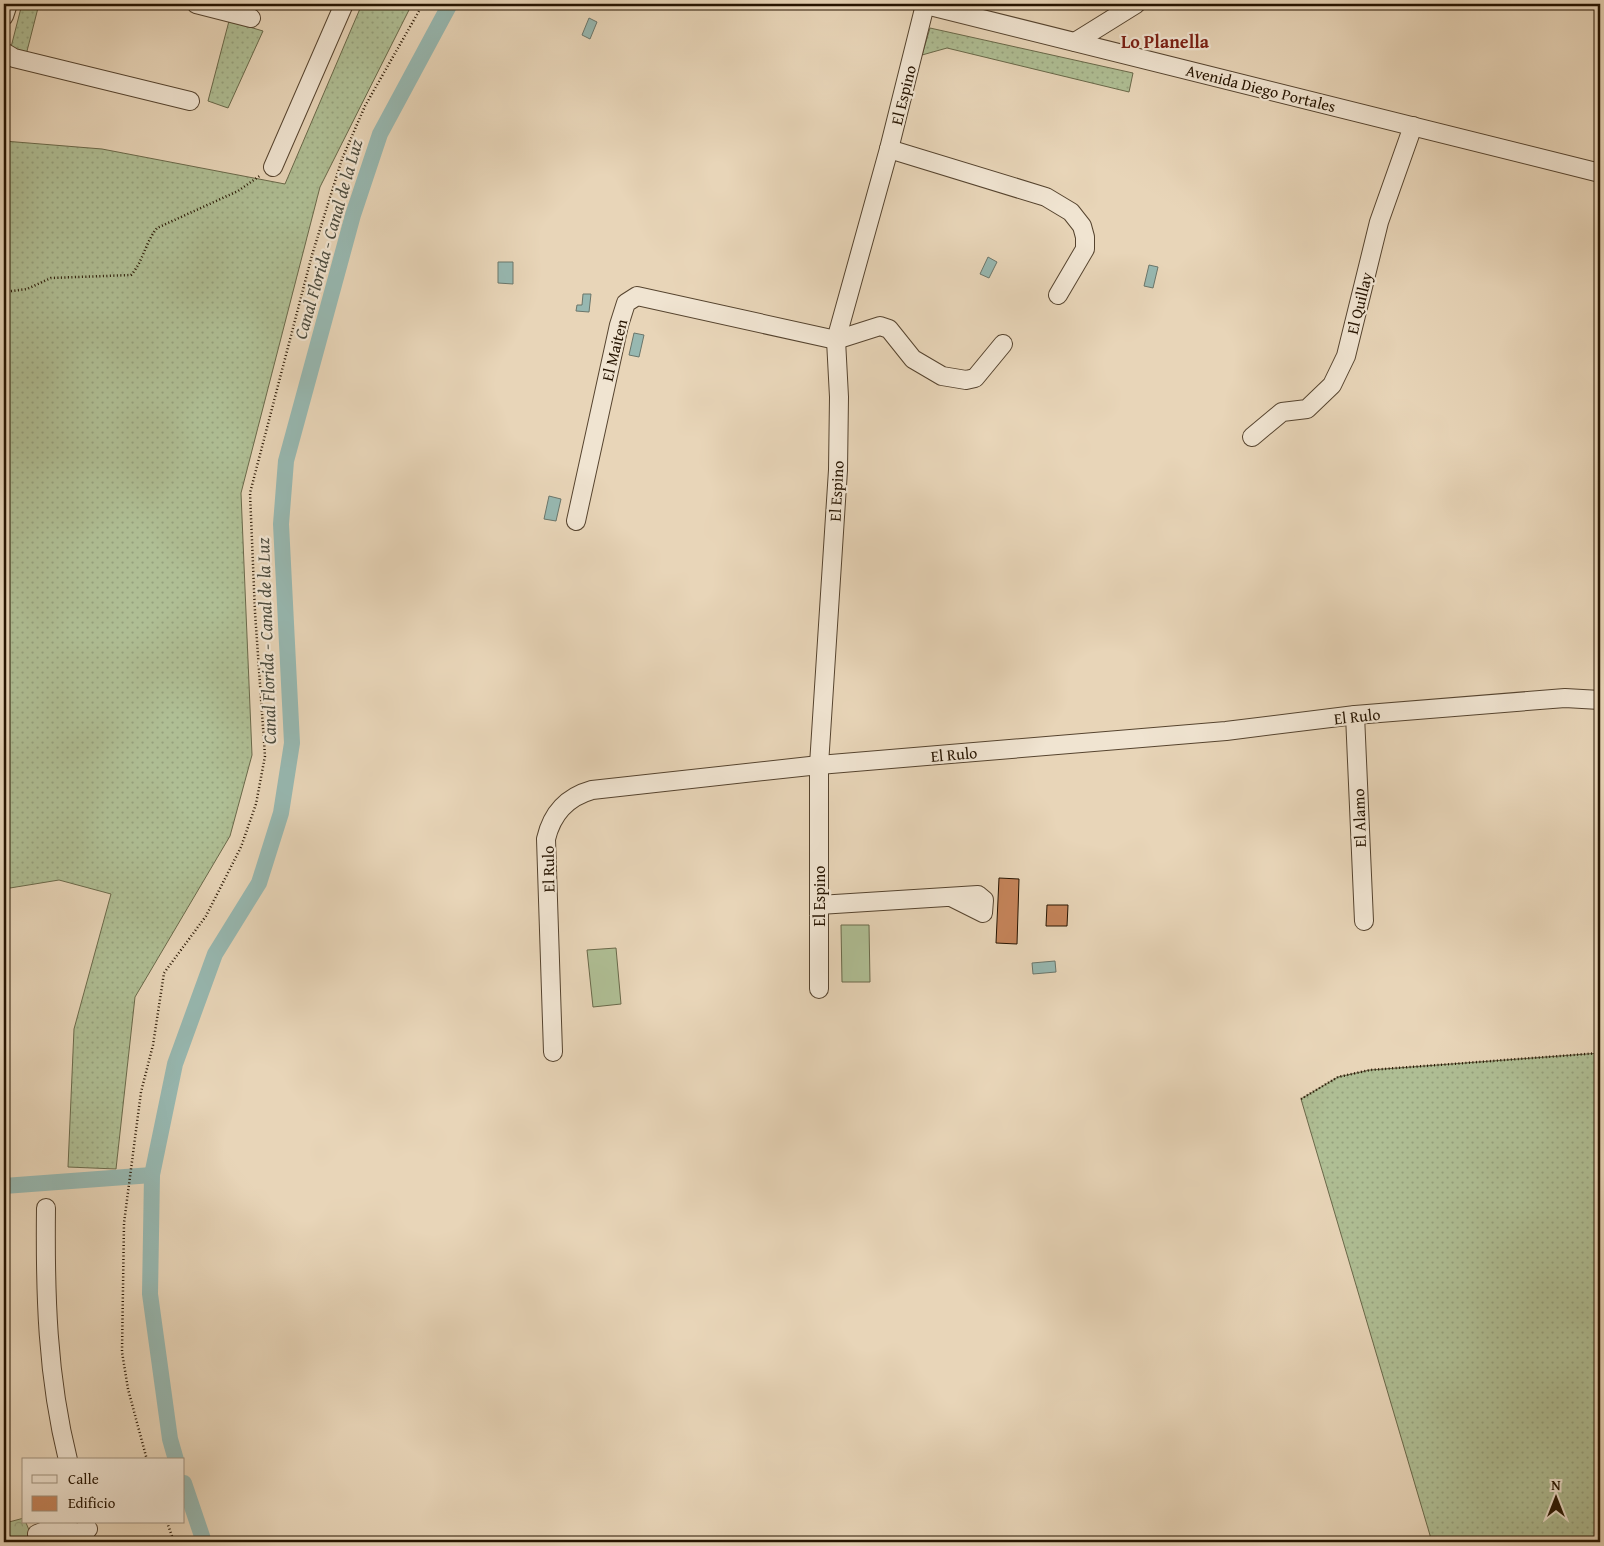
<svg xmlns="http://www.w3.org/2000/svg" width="1604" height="1546" font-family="'Gentium Book Plus',serif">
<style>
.grass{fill:url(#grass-dots);stroke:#6a694a}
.forest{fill:url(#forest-crowns);stroke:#6a694a}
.pitch{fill:#afbe94;stroke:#6a694a}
.water{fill:#97b8b1;stroke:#6a766b}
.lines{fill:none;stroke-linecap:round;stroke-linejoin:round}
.canal{stroke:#97b8b1;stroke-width:16}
.building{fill:#c5845a;stroke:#261401}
.minor-casing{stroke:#56442f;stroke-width:20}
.path{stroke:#261401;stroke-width:2.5;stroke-dasharray:1 2.5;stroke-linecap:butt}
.minor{stroke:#f0e4d1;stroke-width:18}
.labels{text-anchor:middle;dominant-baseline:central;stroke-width:4.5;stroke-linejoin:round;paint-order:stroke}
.street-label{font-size:16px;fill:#261401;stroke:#f0e4d1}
.neighbourhood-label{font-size:18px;font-weight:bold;fill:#7a1f14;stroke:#f0e4d1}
.water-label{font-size:18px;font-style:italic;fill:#4e4d3f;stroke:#f0e4d1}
</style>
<defs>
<pattern id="grass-dots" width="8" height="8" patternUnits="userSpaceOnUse" patternTransform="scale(1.25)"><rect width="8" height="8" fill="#afbe94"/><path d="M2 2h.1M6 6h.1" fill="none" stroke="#96a27e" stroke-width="1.8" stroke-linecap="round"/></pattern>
<pattern id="forest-crowns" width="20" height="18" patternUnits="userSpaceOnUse" patternTransform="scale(1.25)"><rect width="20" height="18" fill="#afbe94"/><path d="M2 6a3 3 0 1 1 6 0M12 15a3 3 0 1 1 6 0" fill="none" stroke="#96a27e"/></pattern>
</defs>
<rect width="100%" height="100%" fill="#e8d5b8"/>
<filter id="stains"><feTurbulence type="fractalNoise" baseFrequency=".004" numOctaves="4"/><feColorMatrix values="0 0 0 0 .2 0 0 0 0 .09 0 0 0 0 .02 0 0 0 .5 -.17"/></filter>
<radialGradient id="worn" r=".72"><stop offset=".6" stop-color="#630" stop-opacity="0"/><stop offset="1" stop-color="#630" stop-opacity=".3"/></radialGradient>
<g class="grass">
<path d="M22,4h17l-13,51 -16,-4z"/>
<path d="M362,4h50l-92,183 -79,306 11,262 -22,81 -95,161 -19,172 -48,-2 6,-138 37,-135 -52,-14 -55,9v-748l98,8 183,35z"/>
<path d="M229,21l34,10 -35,77 -20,-7z"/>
<path d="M930,28l203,45 -4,19 -182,-44 -25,7z"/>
<path d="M1600,1053v489h-168l-131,-443 37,-22 32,-7z"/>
</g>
<path class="forest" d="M24,1518l10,24h-27l2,-20z"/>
<g class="pitch">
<path d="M841,925h28l1,57h-28z"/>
<path d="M616,948l5,56 -28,3 -6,-57z"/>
</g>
<g class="water">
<path d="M589,18l8,4 -7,17 -8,-4z"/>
<path d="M988,257l9,5 -8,16 -9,-4z"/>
<path d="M498,262h15v22l-15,-1z"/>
<path d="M1149,265l9,2 -5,21 -9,-2z"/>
<path d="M583,294h8l-2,18 -13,-1 1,-6h5z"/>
<path d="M634,333l10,2 -5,22 -10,-2z"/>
<path d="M549,496l12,3 -5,22 -12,-2z"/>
<path d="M1055,961l1,11 -23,2 -1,-11z"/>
</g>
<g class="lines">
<g class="canal">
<path d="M4,1186l148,-11"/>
<path d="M176,1460l-6,-21 -20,-145 2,-119 23,-111 40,-110 44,-71 22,-70 11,-70 -11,-219 5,-63 67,-246 27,-81 70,-130"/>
<path d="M184,1483l20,59"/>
</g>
</g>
<g class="building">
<path d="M999,878l20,1 -2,65 -21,-1z"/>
<path d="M1047,905h21l-1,21h-21z"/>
</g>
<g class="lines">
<g class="minor-casing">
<g id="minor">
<path d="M196,4l55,14"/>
<path d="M922,4l678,169"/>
<path d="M4,16l4,-12"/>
<path d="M1075,42l61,-38"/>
<path d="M4,52l10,6 176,43"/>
<path d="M889,149l157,48 25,15 11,14 3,11v12l-27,46"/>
<path d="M273,167l71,-163"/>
<path d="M1252,437l30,-25 25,-3 25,-24 14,-29 33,-134 34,-96"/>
<path d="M576,521l43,-196 7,-22 11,-7 199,44 44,-14 9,3 24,30 29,17 24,4 9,-2 28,-34"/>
<path d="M1355,715l9,206"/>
<path d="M819,905l159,-10 6,5 -1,13 -32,-16"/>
<path d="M819,989v-224l19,-295 1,-73 -3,-57 53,-191 36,-144"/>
<path d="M553,1052l-7,-213c6,-26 21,-42 46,-49l227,-25 407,-34 129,-16 210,-17 35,2"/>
<path d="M46,1208c-1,85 1,168 22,252"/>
<path d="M37,1534l31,-12"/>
<path d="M52,1542l36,-13"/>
</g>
</g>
<g class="path">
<path d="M4,292l23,-3 24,-11 80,-3c12,-13 14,-32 26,-47l81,-37 23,-16"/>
<path d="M1301,1099l37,-22 32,-7 230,-17"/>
<path d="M147,1460l-19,-71 -6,-37 2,-129 17,-131 12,-47 11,-72 42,-57 35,-69 15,-43 9,-48 -10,-144 -5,-119 62,-238 30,-96 23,-53 58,-102"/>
<path d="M167,1522l7,20"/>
</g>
<use href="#minor" class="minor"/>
</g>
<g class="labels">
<g class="street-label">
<text transform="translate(1261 88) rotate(14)">Avenida Diego Portales</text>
<text transform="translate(903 95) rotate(-76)">El Espino</text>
<text transform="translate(1359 303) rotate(-76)">El Quillay</text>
<text transform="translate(614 350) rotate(-76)">El Maiten</text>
<text transform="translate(836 491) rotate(-87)">El Espino</text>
<text transform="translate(1357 716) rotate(-6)">El Rulo</text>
<text transform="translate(954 754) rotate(-5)">El Rulo</text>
<text transform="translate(1359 818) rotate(-92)">El Alamo</text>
<text transform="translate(548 869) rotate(-91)">El Rulo</text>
<text transform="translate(819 896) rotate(-90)">El Espino</text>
</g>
<g class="neighbourhood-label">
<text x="1165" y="41">Lo Planella</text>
</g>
<g class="water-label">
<text transform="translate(328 239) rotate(-74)">Canal Florida - Canal de la Luz</text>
<text transform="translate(266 641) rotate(-92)">Canal Florida - Canal de la Luz</text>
</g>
</g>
<rect width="1604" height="1546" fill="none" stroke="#e8d5b8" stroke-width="20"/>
<rect x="5" y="5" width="1594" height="1536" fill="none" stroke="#261401" stroke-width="2.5"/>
<rect x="10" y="10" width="1584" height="1526" fill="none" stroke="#261401"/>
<rect x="22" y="1458" width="162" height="65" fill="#f0e4d1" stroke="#9f917e"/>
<rect x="32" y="1475" width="25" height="8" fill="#f0e4d1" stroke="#9f917e"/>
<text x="68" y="1484" font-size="15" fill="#261401">Calle</text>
<rect x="32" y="1496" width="25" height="15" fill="#c5845a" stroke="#9f917e"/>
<text x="68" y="1508" font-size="15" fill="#261401">Edificio</text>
<g transform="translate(1556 1498)" stroke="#f0e4d1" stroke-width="4" paint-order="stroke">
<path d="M0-4L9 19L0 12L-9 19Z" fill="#261401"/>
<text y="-8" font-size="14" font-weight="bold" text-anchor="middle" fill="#261401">N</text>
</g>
<rect width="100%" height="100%" filter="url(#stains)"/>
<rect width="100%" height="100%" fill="url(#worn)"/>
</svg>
